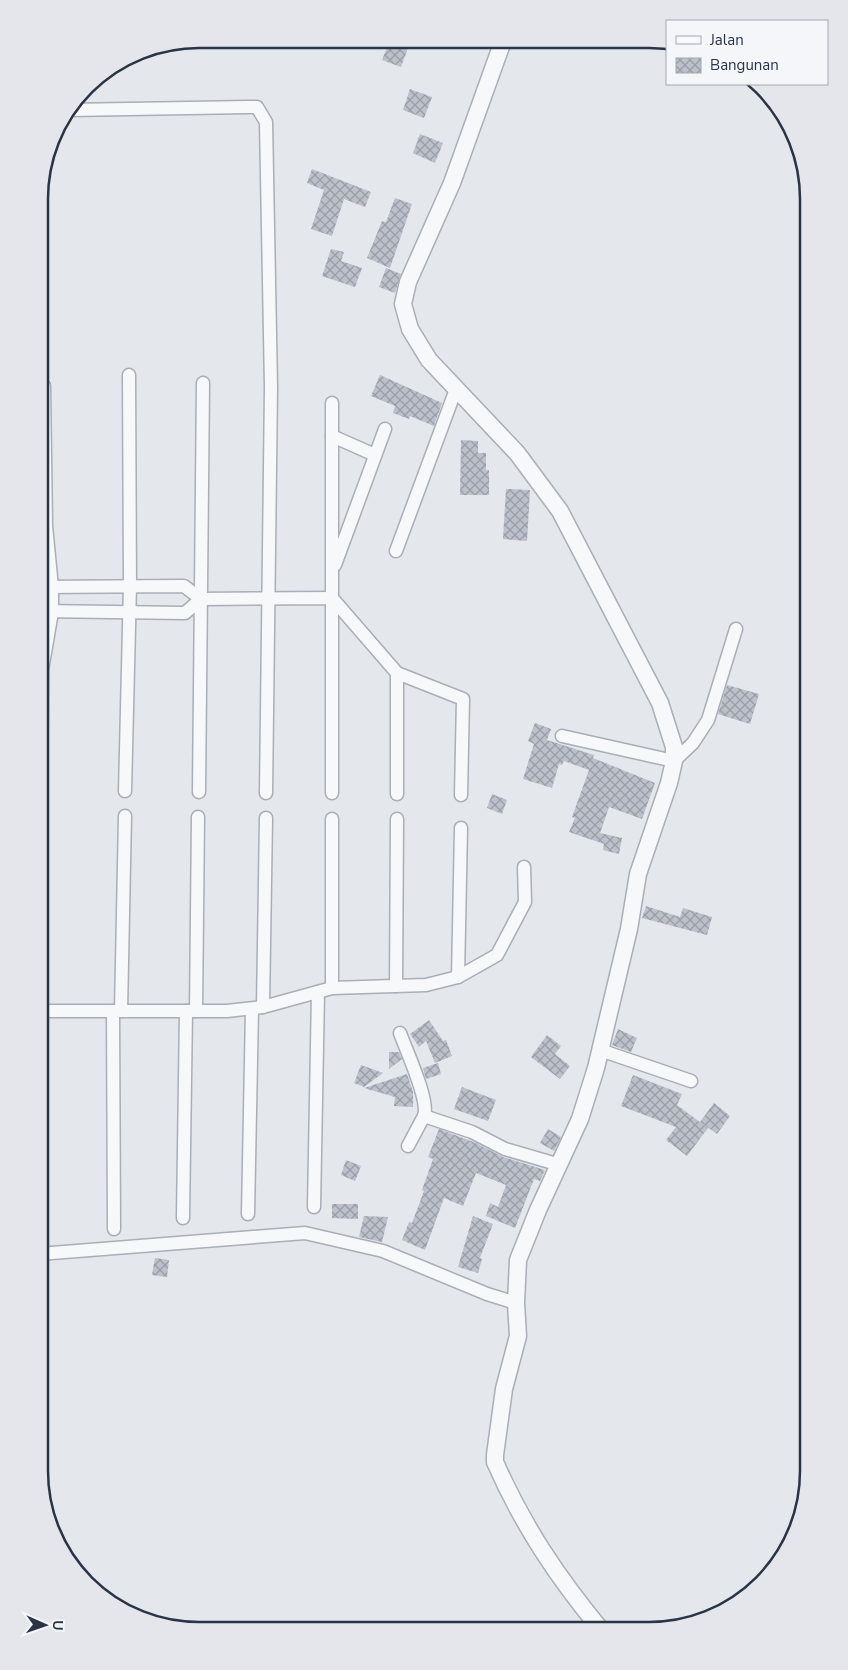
<svg xmlns="http://www.w3.org/2000/svg" width="848" height="1670" font-family="'Nunito Sans',sans-serif">
<style>
.building{fill:url(#building-cross-hatch)}
.lines{fill:none;stroke-linecap:round;stroke-linejoin:round}
.minor-casing{stroke:#a9aeb7;stroke-width:15}
.tertiary-casing{stroke:#a9aeb7;stroke-width:19}
.minor{stroke:#f7f8fa;stroke-width:12}
.tertiary{stroke:#f7f8fa;stroke-width:16}
.rim{fill:none;stroke:#2b3445;stroke-width:2.5}
</style>
<defs>
<pattern id="building-cross-hatch" width="8" height="8" patternUnits="userSpaceOnUse" patternTransform="scale(1.25)"><rect width="8" height="8" fill="#bbc0ca"/><path d="M0 0l8 8M0 8l8-8" fill="none" stroke="#989da6"/></pattern>
</defs>
<rect width="100%" height="100%" fill="#e4e7ec"/>
<g class="building">
<path d="M390,40h21l-10,27 -19,-7z"/>
<path d="M410,89l22,8 -8,21 -21,-8z"/>
<path d="M420,134l23,9 -8,20 -22,-10z"/>
<path d="M312,169l59,23 -6,15 -21,-8 -12,37 -21,-7 13,-39 -17,-7z"/>
<path d="M395,198l17,6 -22,64 -23,-10 15,-37 4,1z"/>
<path d="M331,249l13,3 -3,9 21,7 -7,19 -33,-11z"/>
<path d="M386,268l15,6 -6,19 -16,-6z"/>
<path d="M380,375l62,28 -8,23 -24,-10 -1,3 -16,-6 2,-7 -24,-10z"/>
<path d="M461,440l17,1v12h8v17h3v25h-29z"/>
<path d="M506,489l24,1 -3,51 -24,-2z"/>
<path d="M727,685l32,9 -9,30 -32,-10z"/>
<path d="M535,723l16,6 -4,11 47,15 -1,3 62,25 -13,36 -33,-12 -9,26 22,5 -3,16 -16,-4 1,-6 -35,-12 6,-14 -3,-1 17,-47 -25,-9 -2,4 -3,-1 -7,24 -29,-9 11,-35 -6,-3z"/>
<path d="M492,794l15,6 -5,14 -15,-6z"/>
<path d="M646,906l34,11 3,-9 29,9 -5,18 -65,-17z"/>
<path d="M429,1020l14,21 3,-1 6,16 -17,7 -9,-22 -7,6 -9,-13z"/>
<path d="M618,1029l19,9 -6,14 -19,-7z"/>
<path d="M547,1035l14,11 -6,8 15,12 -10,13 -29,-22z"/>
<path d="M389,1052h10l3,7 -13,10z"/>
<path d="M438,1063l3,11 -15,5 -3,-11z"/>
<path d="M361,1065l22,8 -19,14 -10,-4z"/>
<path d="M407,1074l6,18v15l-19,-1 1,-9 -31,-9z"/>
<path d="M633,1075l49,19 -5,11 31,23 -21,28 -21,-16 10,-13 -55,-21z"/>
<path d="M462,1087l34,13 -8,21 -34,-12z"/>
<path d="M714,1103l16,13 -13,18 -17,-12z"/>
<path d="M439,1129l37,14 27,14 42,13 -5,11 -6,-2 -19,49 -29,-12 4,-13 8,4 8,-22 -30,-12 -13,33 -19,-8 -19,52 -23,-10 7,-18 3,1 12,-32 -2,-1 11,-31 -5,-2z"/>
<path d="M548,1129l13,8 -7,14 -14,-8z"/>
<path d="M346,1160l15,6 -6,15 -14,-6z"/>
<path d="M332,1204h26v15l-26,-1z"/>
<path d="M364,1216l24,1 -6,25 -23,-5z"/>
<path d="M473,1216l20,8 -13,34 2,1 -4,14 -20,-6z"/>
<path d="M155,1258l14,2 -2,17 -15,-2z"/>
</g>
<g class="lines">
<g class="minor-casing">
<g id="minor">
<path d="M69,110l179,-3h9l9,15 5,265 -5,406"/>
<path d="M332,403v390"/>
<path d="M332,436l43,19"/>
<path d="M396,551l60,-162"/>
<path d="M335,565l50,-136"/>
<path d="M40,587l144,-1 17,13 131,-1 65,75 66,26 -2,96"/>
<path d="M40,611l145,2 16,-14"/>
<path d="M562,736l112,25 19,-18 15,-23 28,-91"/>
<path d="M125,791l5,-205 -1,-211"/>
<path d="M199,792l4,-409"/>
<path d="M397,794v-121"/>
<path d="M332,819v169"/>
<path d="M458,977l3,-149"/>
<path d="M396,986l1,-167"/>
<path d="M263,1007l3,-189"/>
<path d="M40,1011h187l36,-4 69,-19 94,-3 32,-8 39,-22 28,-53 -1,-35"/>
<path d="M113,1011l1,218"/>
<path d="M121,1011l4,-195"/>
<path d="M196,1011l2,-194"/>
<path d="M400,1033c6,17 30,68 24,83"/>
<path d="M39,1047l3,-377 10,-58v-25l-6,-61 -2,-140"/>
<path d="M600,1050l91,31"/>
<path d="M408,1146l16,-30 48,16 33,17 55,16"/>
<path d="M314,1207l4,-215"/>
<path d="M248,1214l4,-205"/>
<path d="M183,1218l3,-207"/>
<path d="M39,1254l266,-21 78,18 104,43 29,9"/>
</g>
</g>
<g class="tertiary-casing">
<path id="tertiary" d="M503,41l-51,142 -44,99 -5,22 7,25 19,31 88,93 43,58 100,192 14,44v14l-5,22 -31,91 -9,55 -33,139 -16,51 -42,91 -20,50 -2,43 2,33 -14,53 -9,66v7c28,64 63,116 107,169"/>
</g>
<use href="#minor" class="minor"/>
<use href="#tertiary" class="tertiary"/>
</g>
<path d="M0 0H848V1670H0ZM199 48H649A151 151 0 0 1 800 199V1471A151 151 0 0 1 649 1622H199A151 151 0 0 1 48 1471V199A151 151 0 0 1 199 48Z" fill="#e4e6eb" fill-rule="evenodd"/>
<path class="rim" d="M199 48H649A151 151 0 0 1 800 199V1471A151 151 0 0 1 649 1622H199A151 151 0 0 1 48 1471V199A151 151 0 0 1 199 48Z"/>
<rect x="666" y="20" width="162" height="65" fill="#f4f6f9" stroke="#a4a8b1"/>
<rect x="676" y="36" width="25" height="8" fill="#f7f8fa" stroke="#a4a8b1"/>
<text x="710" y="45" font-size="15" fill="#2b3445">Jalan</text>
<rect x="676" y="58" width="25" height="15" fill="url(#building-cross-hatch)" stroke="#a4a8b1"/>
<text x="710" y="70" font-size="15" fill="#2b3445">Bangunan</text>
<g transform="translate(45 1625) rotate(92)" stroke="#f4f6f9" stroke-width="4" paint-order="stroke">
<path d="M0-4L9 19L0 12L-9 19Z" fill="#2b3445"/>
<text y="-8" font-size="14" font-weight="bold" text-anchor="middle" fill="#2b3445">U</text>
</g>
</svg>
